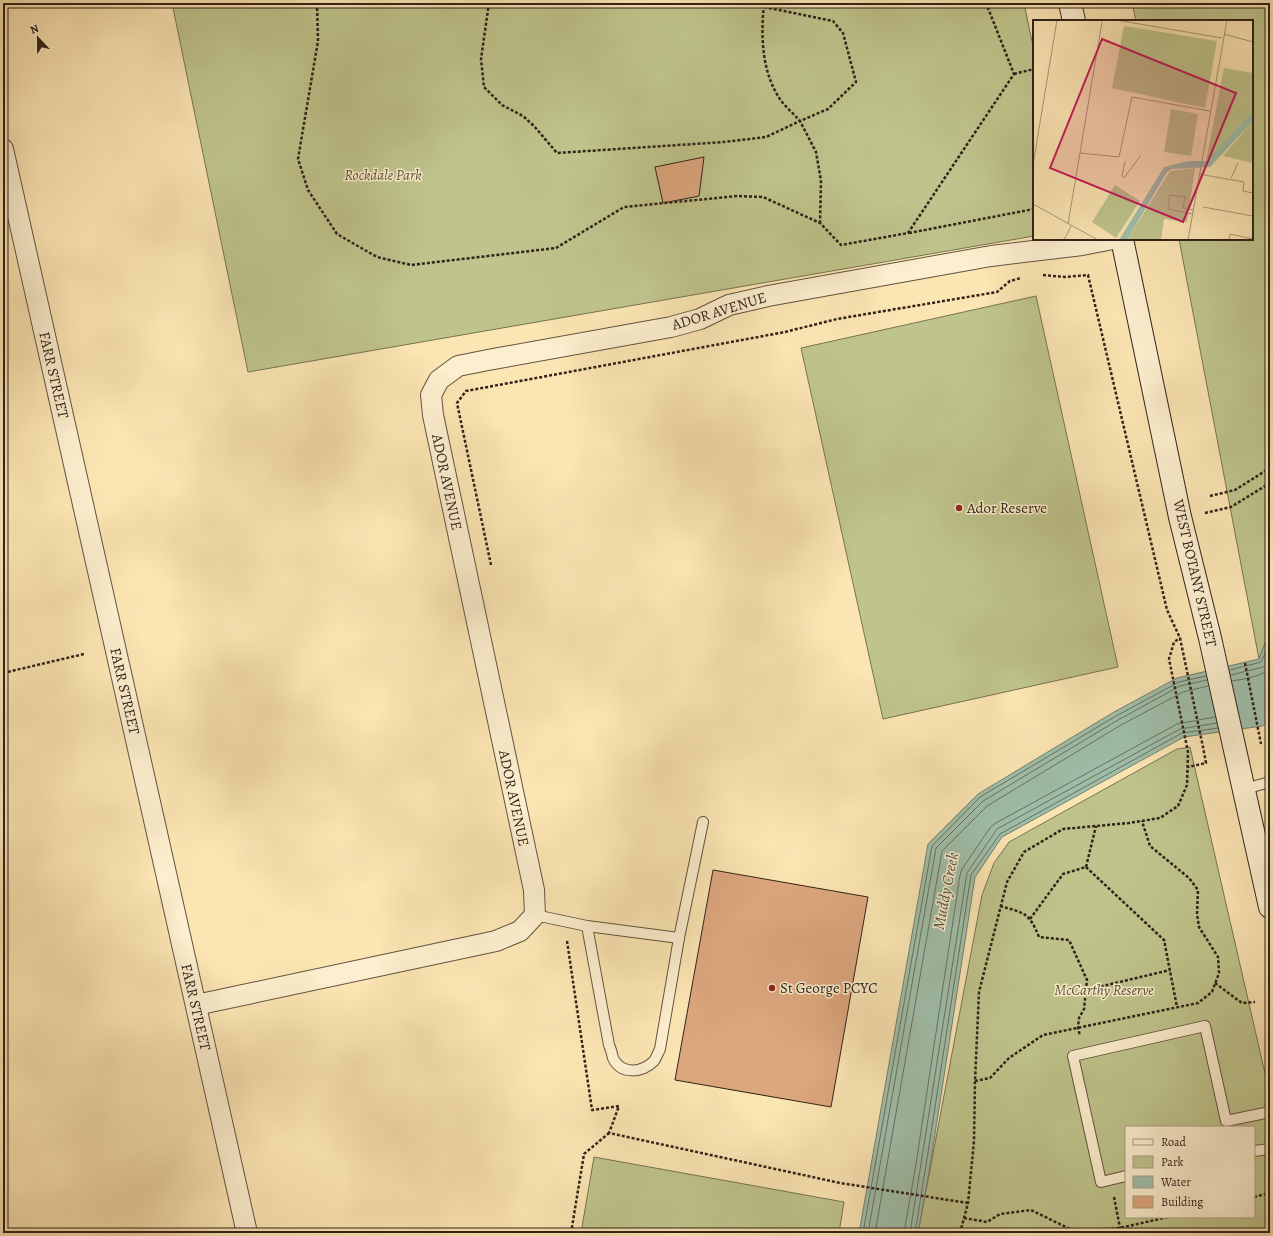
<svg xmlns="http://www.w3.org/2000/svg" width="1273" height="1236" font-family="Alegreya,serif">
<style>
.green{fill:#bfc48c;stroke:#787352;fill-rule:evenodd}
.water{fill:#9fbfaa;stroke:#738070}
.lines{fill:none;stroke-linecap:round;stroke-linejoin:round}
.shore{stroke:#687062;stroke-width:1}
.building{fill:#dda77e;stroke:#302219}
.lane-casing{stroke:#635340;stroke-width:12}
.street-casing{stroke:#635340;stroke-width:22}
.secondary-casing{stroke:#302219;stroke-width:24}
.path{stroke:#302219;stroke-width:2.5;stroke-dasharray:3 2;stroke-linecap:butt}
.lane{stroke:#fceece;stroke-width:10}
.street{stroke:#fceece;stroke-width:20}
.secondary{stroke:#fceece;stroke-width:22}
.poi-dot{fill:#8f2418;stroke:#fceece;stroke-width:1.5}
.labels{text-anchor:middle;dominant-baseline:central;stroke-width:3;stroke-linejoin:round;paint-order:stroke}
.park-label{font-size:15px;font-style:italic;fill:#5b533c;stroke:#fceece}
.street-label{font-size:15px;fill:#302219;stroke:#fceece}
.poi-label{font-size:15px;fill:#302219;stroke:#fceece;text-anchor:start}
.water-label{font-size:16px;font-style:italic;fill:#515144;stroke:#fceece}
.inset-road{fill:none;stroke:#aa9775;stroke-width:1}
.view{fill:#c2185b;fill-opacity:0.15;stroke:#c2185b;stroke-width:2}
.inset-edge{fill:none;stroke:#302219;stroke-width:2}
</style>
<rect width="100%" height="100%" fill="#fbe5b3"/>
<filter id="stains"><feTurbulence type="fractalNoise" baseFrequency=".005" numOctaves="4"/><feColorMatrix values="0 0 0 0 .2 0 0 0 0 .09 0 0 0 0 .02 0 0 0 .5 -.17"/></filter>
<radialGradient id="worn" r=".72"><stop offset=".6" stop-color="#630" stop-opacity="0"/><stop offset="1" stop-color="#630" stop-opacity=".3"/></radialGradient>
<g class="green">
<path d="M172,3h852l10,48v185l-786,136z"/>
<path d="M1132,3h138v628l-11,28 -80,-420h73v-218h-116z"/>
<path d="M1036,296l82,371 -235,52 -82,-371z"/>
<path d="M1190,747l80,348v134l-16,4h-336l64,-338 12,-32 15,-21 168,-93zM1126,1127h128v90h-128z"/>
<path d="M594,1157l250,45 -5,31h-258z"/>
</g>
<path class="water" d="M1270,631v90l-8,5 -78,11 -182,100 -27,40 -45,289 -12,67h-59l69,-389 50,-50 136,-82 63,-34 82,-19z"/>
<g class="lines">
<g class="shore">
<path d="M1230,670l31,-8 9,-19"/>
<path d="M1231,675l32,-8 4,-3 3,-7"/>
<path d="M1232,681c12,-2 28,-4 38,-12"/>
<path d="M863,1233l69,-387 48,-49 136,-81 63,-34 27,-6"/>
<path d="M868,1233l68,-385 47,-47 135,-81 62,-34 27,-6"/>
<path d="M875,1233l67,-382 45,-45 134,-81 62,-33 25,-6"/>
<path d="M904,1233l12,-69 44,-289 2,-6 28,-41 4,-4 183,-100 38,-7"/>
<path d="M910,1233l57,-360 30,-44 183,-100 37,-6"/>
<path d="M915,1233l11,-68 45,-290 29,-41 182,-101 36,-5"/>
</g>
</g>
<g class="building">
<path d="M704,157l-5,39 -36,7 -8,-36z"/>
<path d="M713,870l155,27 -37,210 -156,-27z"/>
</g>
<g class="lines">
<g class="lane-casing">
<g id="lane">
<path d="M1244,789l26,-7"/>
<path d="M535,915l52,11 92,12"/>
<path d="M587,926l22,119c2,4 3,9 4,13 8,17 29,15 41,3 2,-3 4,-8 6,-12l19,-111 24,-116"/>
<path d="M1254,1151l16,-2"/>
<path d="M1126,1176l-25,6 -28,-126 132,-30 21,95 44,-9"/>
</g>
</g>
<g class="street-casing">
<g id="street">
<path d="M3,149l244,1084"/>
<path d="M196,1005l300,-64 24,-10 15,-16 -1,-25 -101,-475 -2,-20 8,-15 19,-14 30,-6 183,-33 29,-8 29,-14 39,-9 223,-40 91,-11 31,-6"/>
</g>
</g>
<g class="secondary-casing">
<g id="secondary">
<path d="M1070,3l4,18"/>
<path d="M1122,239l58,278 30,121 60,269"/>
</g>
</g>
<g class="path">
<path d="M317,3l1,38 -20,118 10,31 29,44 40,23 34,8 145,-17 68,-41 113,-11 26,1 57,26 21,22 67,-12 106,-159 -28,-71"/>
<path d="M489,3l-8,56 3,28 18,18 21,11 11,10 23,27 167,-11 42,-5 34,-16 16,31 5,29 -1,42"/>
<path d="M764,7l69,14 10,12 13,49 -28,27 -28,12c-7,-8 -17,-16 -22,-25 -17,-28 -17,-62 -14,-93"/>
<path d="M1014,74l20,-5"/>
<path d="M909,233l125,-24"/>
<path d="M1043,275l22,2 23,-2 79,335 13,28 23,109 3,16 -18,4"/>
<path d="M1210,496l25,-6 35,-22"/>
<path d="M1205,513l26,-6 39,-24"/>
<path d="M491,565l-34,-162 9,-12 319,-59 52,-13 160,-27 13,-11 11,-3"/>
<path d="M1245,663l16,81"/>
<path d="M3,673l81,-19"/>
<path d="M1086,867l78,73 13,67"/>
<path d="M1000,906c24,7 29,6 39,31l30,3 18,40 -3,29 -5,9 -1,10 2,8"/>
<path d="M1030,919l33,-45 23,-7 10,-41"/>
<path d="M567,941l25,169 27,-4 -10,27 231,50 128,20"/>
<path d="M1215,983l27,20 13,-1"/>
<path d="M1086,990l84,-20"/>
<path d="M975,1081l15,-3 19,-20 34,-23 155,-32 14,-11 7,-19 -1,-16 -19,-30 -2,-13 1,-24 -9,-12 -39,-32 -8,-25"/>
<path d="M1114,1197l6,31"/>
<path d="M1254,1197l16,-4"/>
<path d="M964,1218l23,4 13,-8 31,-4 43,21 46,-3 48,-11"/>
<path d="M571,1233l13,-79 25,-21"/>
<path d="M960,1233l8,-30 6,-62 1,-60 4,-89 28,-110 17,-30 39,-23 66,-6 31,-5 18,-12 9,-21 1,-33 -19,-93 5,-17 6,-4"/>
</g>
<use href="#lane" class="lane"/>
<use href="#street" class="street"/>
<use href="#secondary" class="secondary"/>
</g>
<g class="poi-dot">
<circle cx="959" cy="508" r="4"/>
<circle cx="772" cy="988" r="4"/>
</g>
<g class="labels">
<g class="park-label">
<text x="383" y="175">Rockdale Park</text>
<text x="1104" y="990">McCarthy Reserve</text>
</g>
<g class="street-label">
<text transform="translate(719 311) rotate(-17)">ADOR AVENUE</text>
<text transform="translate(54 375) rotate(77)">FARR STREET</text>
<text transform="translate(447 482) rotate(78)">ADOR AVENUE</text>
<text transform="translate(1195 573) rotate(77)">WEST BOTANY STREET</text>
<text transform="translate(125 691) rotate(77)">FARR STREET</text>
<text transform="translate(514 798) rotate(78)">ADOR AVENUE</text>
<text transform="translate(196 1007) rotate(77)">FARR STREET</text>
</g>
<g class="poi-label">
<text x="967" y="508">Ador Reserve</text>
<text x="780" y="988">St George PCYC</text>
</g>
<g class="water-label">
<text transform="translate(946 891) rotate(-79)">Muddy Creek</text>
</g>
</g>
<g transform="translate(1033 20)">
<rect width="220" height="220" fill="#fbe5b3"/>
<path d="M91,6l93,15 -12,67 -93,-20zM191,48l29,5v38l-47,50zM138,89l27,5 -7,42 -27,-4zM220,101v42l-30,-7zM162,148l-8,54 -23,-3 -3,21h-34l43,-69zM82,165l25,16 -24,37 -24,-16z" fill="#bfc48c"/>
<path d="M220,91v10l-43,46 -38,2 -5,3 -40,68h-8l45,-73 25,-6h17z" fill="#9fbfaa"/>
<path class="inset-road" d="M83,0l106,18M191,14l29,8M47,133l39,4 13,-60 78,14M92,141l-3,15 2,2 17,-23M0,145l24,-145M166,154l45,8 -1,9 10,2M198,158l7,-15M0,184l65,36M170,187l50,9M159,194l-24,-5 2,-14 15,2 -2,11 10,2M35,204l34,-202M31,220l7,-14M155,220l39,-220M196,220l1,-6 23,5"/>
<path class="view" d="M69,19l134,54 -53,129 -133,-54z"/>
<rect width="220" height="220" class="inset-edge"/>
</g>
<rect width="1273" height="1236" fill="none" stroke="#fbe5b3" stroke-width="16"/>
<rect x="4" y="4" width="1265" height="1228" fill="none" stroke="#302219" stroke-width="2"/>
<rect x="8" y="8" width="1257" height="1220" fill="none" stroke="#302219"/>
<rect x="1125" y="1126" width="130" height="92" fill="#fceece" stroke="#aa9c86"/>
<rect x="1133" y="1139" width="20" height="6" fill="#fceece" stroke="#aa9c86"/>
<text x="1161" y="1146" font-size="12" fill="#302219">Road</text>
<rect x="1133" y="1156" width="20" height="12" fill="#bfc48c" stroke="#aa9c86"/>
<text x="1161" y="1166" font-size="12" fill="#302219">Park</text>
<rect x="1133" y="1176" width="20" height="12" fill="#9fbfaa" stroke="#aa9c86"/>
<text x="1161" y="1186" font-size="12" fill="#302219">Water</text>
<rect x="1133" y="1196" width="20" height="12" fill="#dda77e" stroke="#aa9c86"/>
<text x="1161" y="1206" font-size="12" fill="#302219">Building</text>
<g transform="translate(38 38) rotate(338)" stroke="#fceece" stroke-width="3" paint-order="stroke">
<path d="M0-3L7 15L0 10L-7 15Z" fill="#302219"/>
<text y="-6" font-size="11" font-weight="bold" text-anchor="middle" fill="#302219">N</text>
</g>
<rect width="100%" height="100%" filter="url(#stains)"/>
<rect width="100%" height="100%" fill="url(#worn)"/>
</svg>
